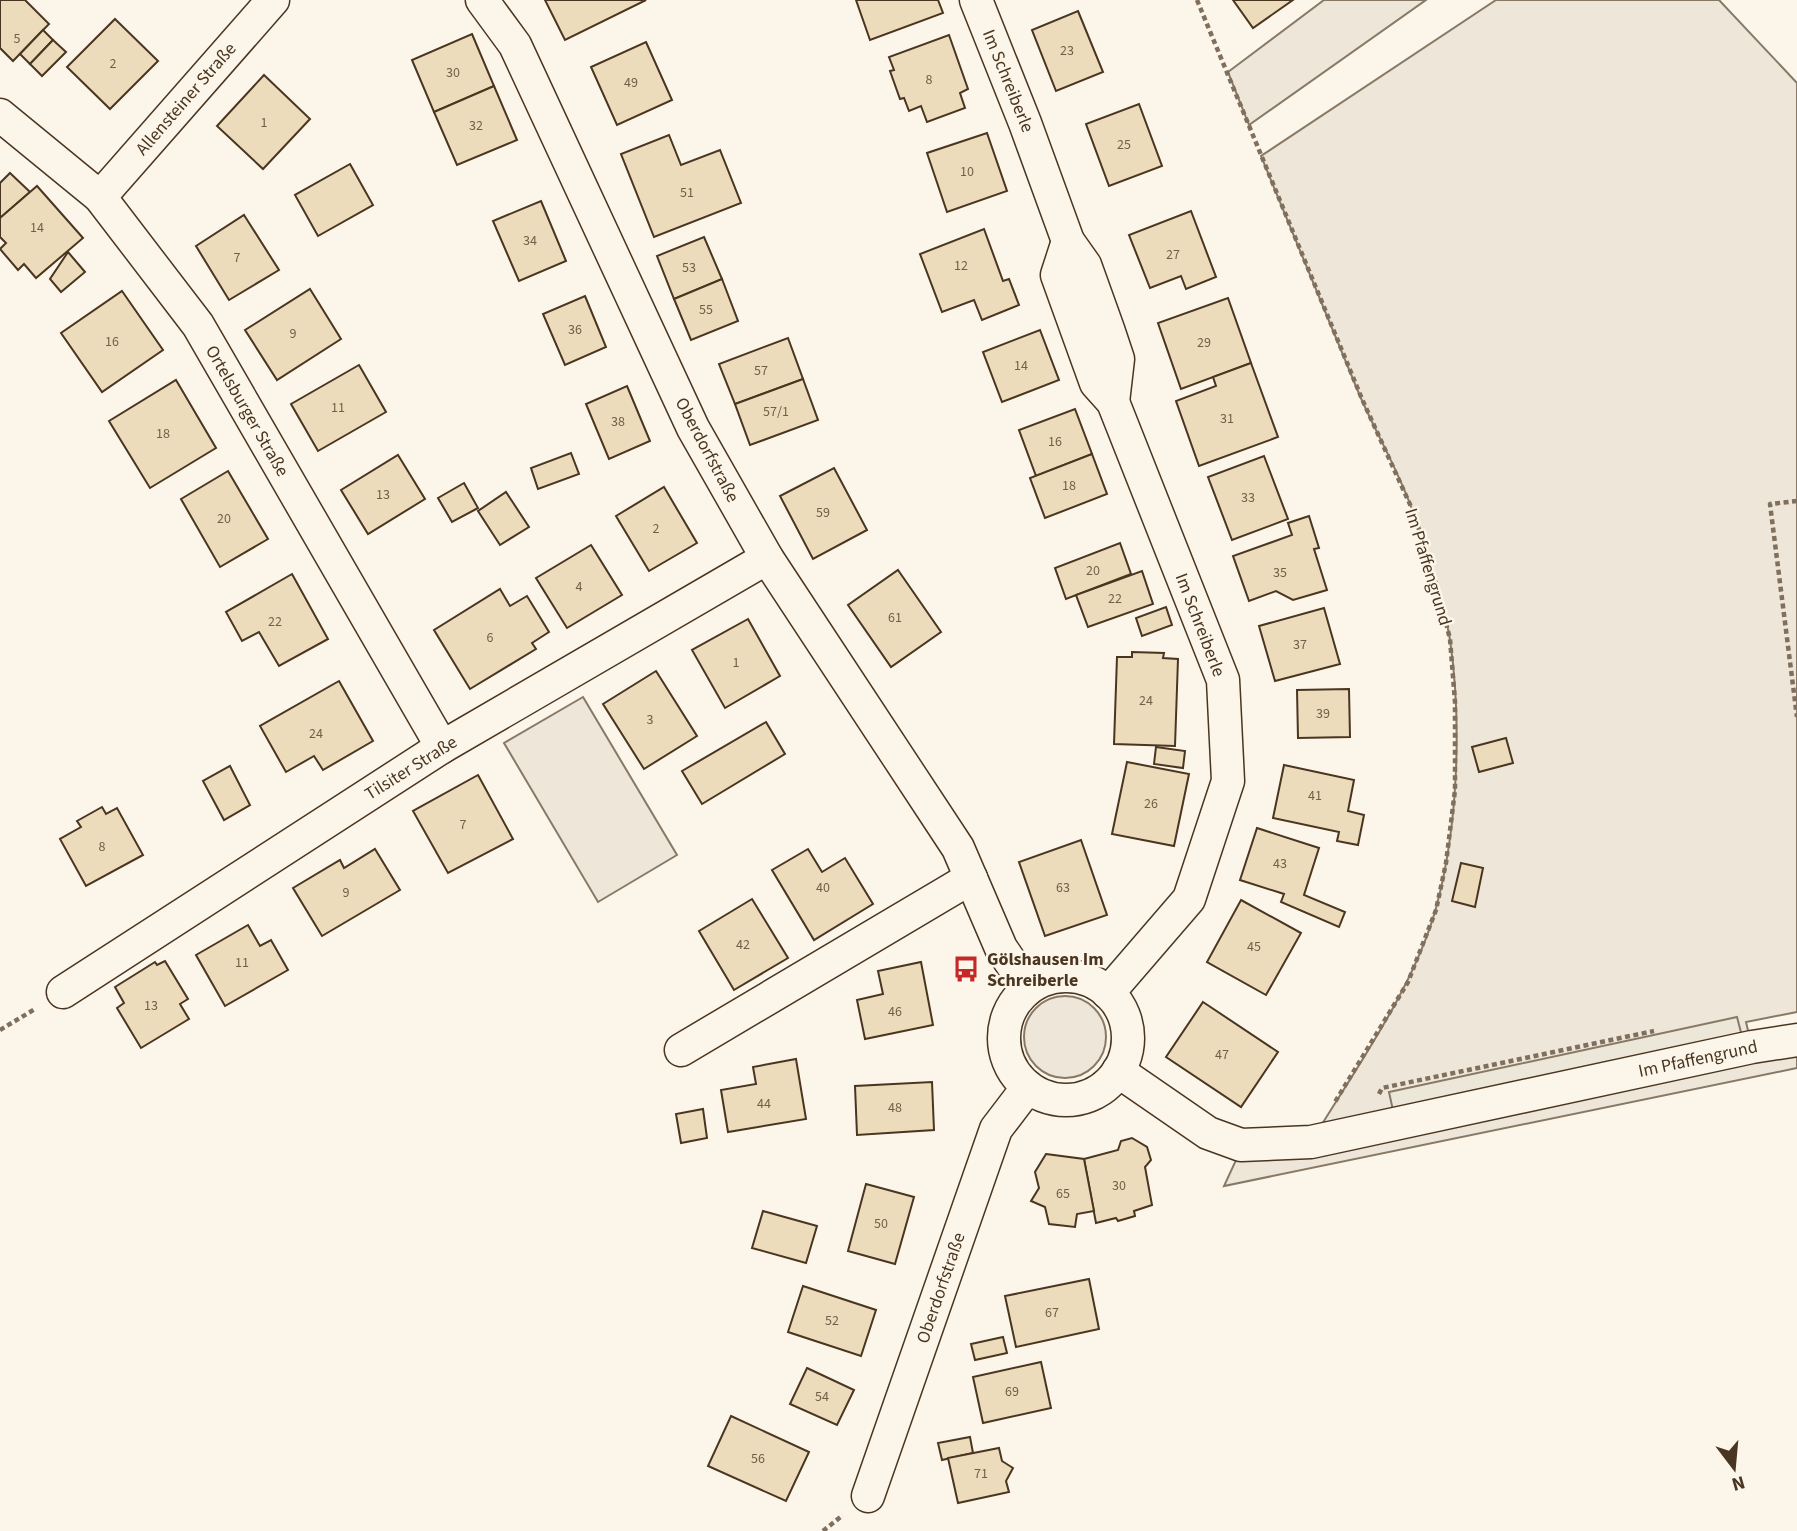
<svg xmlns="http://www.w3.org/2000/svg" width="1797" height="1531" font-family="'Source Sans 3',sans-serif">
<style>
.green{fill:#ede6d9;stroke:#887966;stroke-width:2}
.parking{fill:#ede7d9;stroke:#887966;stroke-width:2}
.building{fill:#ecdcbc;stroke:#4a3520;stroke-width:2}
.lines{fill:none;stroke-linecap:round;stroke-linejoin:round}
.street-casing{stroke:#4a3520;stroke-width:35}
.path{stroke:#7f6f5c;stroke-width:4.5;stroke-dasharray:5 3.5;stroke-linecap:butt}
.street{stroke:#fbf6e9;stroke-width:32}
.labels{text-anchor:middle;dominant-baseline:central;stroke-width:5;stroke-linejoin:round;paint-order:stroke}
.number-label{font-size:14px;fill:#725f47}
.street-label{font-size:18px;fill:#4a3520;stroke:#fbf6e9}
.poi-label{font-size:18px;font-weight:bold;fill:#4a3520;stroke:#fbf6e9;text-anchor:start}
</style>
<rect width="100%" height="100%" fill="#fbf6e9"/>
<g class="green">
<path d="M1324,0h102l-177,125 -21,-53z"/>
<path d="M1496,0h223l78,83v929l-51,10 6,25 45,-7v28l-573,118 12,-26 75,-18c43,-71 103,-154 125,-234 22,-81 26,-185 14,-268 -7,-43 -22,-87 -37,-128 -14,-40 -36,-77 -53,-116 -33,-80 -66,-160 -99,-240z"/>
<path d="M583,697l94,158 -79,47 -94,-159z"/>
<circle cx="1065" cy="1037" r="41"/>
</g>
<path class="parking" d="M1737,1017l6,23 -349,75 -5,-23z"/>
<g class="building">
<path d="M0,0h25l24,24 -36,37 -13,-13z"/>
<path d="M545,0h101l-81,40z"/>
<path d="M856,0h82l5,13 -73,27z"/>
<path d="M1233,0h60l-40,28z"/>
<path d="M1078,11l25,61 -47,19 -24,-61z"/>
<path d="M115,19l43,42 -48,48 -43,-42z"/>
<path d="M43,30l10,10 -23,24 -10,-10z"/>
<path d="M472,34l22,52 -60,26 -22,-52z"/>
<path d="M949,35l19,54 -8,4 5,15 -38,14 -6,-16 -12,5 -5,-13 -4,1 -10,-28 4,-1 -5,-13z"/>
<path d="M53,40l13,12 -24,24 -12,-12z"/>
<path d="M646,42l26,58 -55,25 -26,-58z"/>
<path d="M264,75l46,44 -47,50 -46,-43z"/>
<path d="M494,86l23,54 -60,25 -23,-53z"/>
<path d="M1139,104l23,62 -53,20 -23,-62z"/>
<path d="M987,133l20,58 -60,21 -20,-59z"/>
<path d="M669,135l12,30 39,-15 21,53 -87,34 -33,-83z"/>
<path d="M350,164l23,41 -55,31 -23,-41z"/>
<path d="M10,173l20,19 -30,26v-35z"/>
<path d="M37,186l46,52 -47,40 -12,-14 -6,6 -18,-21 6,-6 -6,-6v-19z"/>
<path d="M541,201l25,60 -47,20 -26,-60z"/>
<path d="M1191,211l25,66 -30,12 -5,-13 -31,12 -21,-53z"/>
<path d="M244,215l35,55 -50,30 -33,-54z"/>
<path d="M984,229l19,52 6,-2 10,26 -37,15 -8,-20 -32,12 -22,-58z"/>
<path d="M704,237l18,42 -48,20 -17,-43z"/>
<path d="M68,252l17,20 -24,20 -11,-13z"/>
<path d="M722,279l16,42 -47,19 -17,-41z"/>
<path d="M310,289l31,50 -64,41 -32,-50z"/>
<path d="M122,291l41,59 -61,42 -41,-59z"/>
<path d="M585,296l21,51 -41,18 -22,-51z"/>
<path d="M1228,298l23,65 -70,26 -23,-66z"/>
<path d="M1040,330l19,50 -57,22 -19,-50z"/>
<path d="M788,338l15,41 -68,25 -16,-40z"/>
<path d="M1251,363l27,74 -79,29 -23,-65 40,-15 -3,-9z"/>
<path d="M359,365l27,47 -68,39 -27,-47z"/>
<path d="M803,379l15,41 -68,25 -15,-41z"/>
<path d="M176,380l40,68 -66,40 -41,-67z"/>
<path d="M627,386l23,55 -41,18 -23,-55z"/>
<path d="M1075,409l17,45 -56,22 -17,-46z"/>
<path d="M571,453l8,21 -41,15 -7,-21z"/>
<path d="M1092,454l15,40 -62,24 -15,-40z"/>
<path d="M398,455l27,44 -57,35 -27,-44z"/>
<path d="M1264,456l24,63 -56,21 -24,-63z"/>
<path d="M834,468l33,62 -54,29 -33,-63z"/>
<path d="M228,471l40,68 -48,28 -39,-68z"/>
<path d="M464,483l14,25 -26,14 -14,-24z"/>
<path d="M664,487l33,56 -48,28 -33,-55z"/>
<path d="M506,492l23,35 -29,18 -22,-34z"/>
<path d="M1309,516l10,32 -5,1 13,41 -34,10 -17,-9 -27,10 -16,-45 59,-21 -4,-12z"/>
<path d="M1120,543l11,31 -65,25 -11,-31z"/>
<path d="M591,545l31,50 -55,33 -31,-50z"/>
<path d="M898,570l43,62 -50,35 -43,-62z"/>
<path d="M1142,571l11,33 -65,23 -12,-32z"/>
<path d="M292,574l36,65 -49,27 -20,-34 -17,9 -16,-29z"/>
<path d="M500,589l10,17 17,-10 22,36 -17,11 4,6 -66,40 -36,-59z"/>
<path d="M1166,607l6,18 -30,11 -6,-18z"/>
<path d="M1324,608l16,56 -65,17 -16,-55z"/>
<path d="M748,619l32,57 -55,32 -33,-58z"/>
<path d="M1132,652l32,1 -1,5 15,1 -3,87 -61,-2 3,-87h15z"/>
<path d="M656,671l41,65 -53,33 -41,-65z"/>
<path d="M339,681l34,60 -50,29 -9,-14 -28,16 -26,-46z"/>
<path d="M1349,689l1,48 -52,1 -1,-48z"/>
<path d="M766,722l19,32 -83,50 -20,-33z"/>
<path d="M1506,738l7,25 -34,9 -7,-25z"/>
<path d="M1156,747l29,4 -2,17 -29,-4z"/>
<path d="M1127,762l62,12 -15,72 -62,-12z"/>
<path d="M1284,765l70,15 -6,31 16,4 -6,30 -21,-4 2,-9 -66,-14z"/>
<path d="M230,766l20,39 -26,15 -21,-39z"/>
<path d="M478,775l35,64 -65,34 -35,-62z"/>
<path d="M102,807l4,7 11,-6 26,47 -57,31 -26,-47 21,-12 -4,-6z"/>
<path d="M1257,828l62,20 -15,47 41,17 -6,15 -58,-25 3,-8 -44,-14z"/>
<path d="M1081,840l26,75 -62,21 -26,-74z"/>
<path d="M375,849l25,41 -78,46 -29,-48 47,-28 4,8z"/>
<path d="M808,849l14,23 23,-14 28,46 -59,36 -42,-70z"/>
<path d="M1461,863l22,5 -8,39 -23,-6z"/>
<path d="M752,899l36,59 -54,32 -35,-59z"/>
<path d="M1241,900l60,33 -35,62 -59,-33z"/>
<path d="M248,925l12,21 11,-6 17,30 -63,36 -29,-51z"/>
<path d="M165,961l23,38 -8,5 9,15 -48,29 -24,-40 7,-5 -9,-16 40,-25 2,3z"/>
<path d="M921,962l12,63 -68,14 -8,-39 26,-6 -5,-23z"/>
<path d="M1203,1002l75,50 -37,55 -75,-50z"/>
<path d="M796,1059l10,60 -78,13 -7,-42 35,-6 -3,-17z"/>
<path d="M932,1082l2,48 -77,5 -2,-49z"/>
<path d="M703,1109l4,29 -26,5 -5,-29z"/>
<path d="M1132,1138l15,9 4,13 -6,7 7,38 -18,6 1,5 -17,5 -2,-3 -20,5 -12,-64 34,-9 3,-9z"/>
<path d="M1046,1154l38,5 10,52 -17,3 -2,13 -26,-3 -4,-17 -14,-6 8,-13 -4,-16z"/>
<path d="M866,1184l48,13 -19,67 -47,-13z"/>
<path d="M763,1211l54,15 -11,37 -54,-15z"/>
<path d="M1089,1279l10,50 -83,18 -11,-51z"/>
<path d="M803,1286l73,24 -15,46 -73,-24z"/>
<path d="M1003,1337l4,16 -32,7 -4,-16z"/>
<path d="M1041,1362l10,46 -68,15 -10,-46z"/>
<path d="M807,1368l47,22 -17,35 -47,-21z"/>
<path d="M731,1416l78,36 -23,49 -78,-35z"/>
<path d="M970,1437l3,16 -31,7 -4,-17z"/>
<path d="M999,1448l3,13 11,7 -7,13 3,11 -51,11 -10,-45z"/>
</g>
<g class="lines">
<g class="street-casing">
<g id="street">
<path d="M482,0l33,45 178,383 74,130 191,290 43,100 27,40"/>
<path d="M976,0l49,123 43,118 17,24 24,67 9,27 -5,43"/>
<path d="M0,115l100,82 98,128 244,422"/>
<path d="M100,197l173,-197"/>
<path d="M1068,241l-11,34 39,108 17,19 110,278 5,101 -39,118 -81,94"/>
<circle cx="1066" cy="1038" r="62"/>
<path d="M63,992l379,-245 325,-189"/>
<path d="M681,1050l290,-172"/>
<path d="M1118,1071l90,62 33,12 70,-3 441,-95 45,-7"/>
<path d="M868,1496l128,-367 32,-42"/>
</g>
</g>
<g class="path">
<path d="M1197,0l165,399 51,112 23,72 14,56 5,63v88l-9,73 -10,47 -28,72 -73,120"/>
<path d="M1797,501l-27,3 27,213"/>
<path d="M0,1030l35,-21"/>
<path d="M1379,1094l3,-6 272,-57"/>
<path d="M823,1531l20,-16"/>
</g>
<use href="#street" class="street"/>
</g>
<defs>
<g id="bus-bare" transform="scale(2.1)"><path d="M-5-6H5V4H4V6H2V4H-2V6H-4V4H-5ZM-3.5-4V0h7V-4ZM-3.5 1.2v1.5H-2V1.2ZM2 1.2v1.5H3.5V1.2Z" fill="#c62828" stroke="#fbf6e9" stroke-width="2.5" paint-order="stroke"/></g>
</defs>
<g fill-rule="evenodd">
<use href="#bus-bare" x="966" y="969"/>
</g>
<g class="labels">
<g class="number-label">
<text x="17" y="39">5</text>
<text x="1067" y="51">23</text>
<text x="113" y="64">2</text>
<text x="453" y="73">30</text>
<text x="929" y="80">8</text>
<text x="631" y="83">49</text>
<text x="264" y="123">1</text>
<text x="476" y="126">32</text>
<text x="1124" y="145">25</text>
<text x="967" y="172">10</text>
<text x="687" y="193">51</text>
<text x="37" y="228">14</text>
<text x="530" y="241">34</text>
<text x="1173" y="255">27</text>
<text x="237" y="258">7</text>
<text x="961" y="266">12</text>
<text x="689" y="268">53</text>
<text x="706" y="310">55</text>
<text x="575" y="330">36</text>
<text x="293" y="334">9</text>
<text x="112" y="342">16</text>
<text x="1204" y="343">29</text>
<text x="1021" y="366">14</text>
<text x="761" y="371">57</text>
<text x="338" y="408">11</text>
<text x="776" y="412">57/1</text>
<text x="1227" y="419">31</text>
<text x="618" y="422">38</text>
<text x="163" y="434">18</text>
<text x="1055" y="442">16</text>
<text x="1069" y="486">18</text>
<text x="383" y="495">13</text>
<text x="1248" y="498">33</text>
<text x="823" y="513">59</text>
<text x="224" y="519">20</text>
<text x="656" y="529">2</text>
<text x="1093" y="571">20</text>
<text x="1280" y="573">35</text>
<text x="579" y="587">4</text>
<text x="1115" y="599">22</text>
<text x="895" y="618">61</text>
<text x="275" y="622">22</text>
<text x="490" y="638">6</text>
<text x="1300" y="645">37</text>
<text x="736" y="663">1</text>
<text x="1146" y="701">24</text>
<text x="1323" y="714">39</text>
<text x="650" y="720">3</text>
<text x="316" y="734">24</text>
<text x="1315" y="796">41</text>
<text x="1151" y="804">26</text>
<text x="463" y="825">7</text>
<text x="102" y="847">8</text>
<text x="1280" y="864">43</text>
<text x="823" y="888">40</text>
<text x="1063" y="888">63</text>
<text x="346" y="893">9</text>
<text x="743" y="945">42</text>
<text x="1254" y="947">45</text>
<text x="242" y="963">11</text>
<text x="151" y="1006">13</text>
<text x="895" y="1012">46</text>
<text x="1222" y="1055">47</text>
<text x="764" y="1104">44</text>
<text x="895" y="1108">48</text>
<text x="1119" y="1186">30</text>
<text x="1063" y="1194">65</text>
<text x="881" y="1224">50</text>
<text x="1052" y="1313">67</text>
<text x="832" y="1321">52</text>
<text x="1012" y="1392">69</text>
<text x="822" y="1397">54</text>
<text x="758" y="1459">56</text>
<text x="981" y="1474">71</text>
</g>
<g class="street-label">
<text transform="translate(1008 81) rotate(68)">Im Schreiberle</text>
<text transform="translate(186 99) rotate(-49)">Allensteiner Straße</text>
<text transform="translate(247 411) rotate(60)">Ortelsburger Straße</text>
<text transform="translate(707 450) rotate(62)">Oberdorfstraße</text>
<text transform="translate(1428 567) rotate(73)">Im Pfaffengrund</text>
<text transform="translate(1200 625) rotate(69)">Im Schreiberle</text>
<text transform="translate(411 768) rotate(-32)">Tilsiter Straße</text>
<text transform="translate(1698 1059) rotate(-12)">Im Pfaffengrund</text>
<text transform="translate(941 1288) rotate(-71)">Oberdorfstraße</text>
</g>
<g class="poi-label">
<text x="987" y="959">Gölshausen Im<tspan x="987" dy="21">Schreiberle</tspan></text>
</g>
</g>
<g transform="translate(1734 1468) rotate(164)" stroke="#fbf6e9" stroke-width="5" paint-order="stroke">
<path d="M0-5L12 26L0 18L-12 26Z" fill="#4a3520"/>
<text y="-10" font-size="19" font-weight="bold" text-anchor="middle" fill="#4a3520">N</text>
</g>
</svg>
